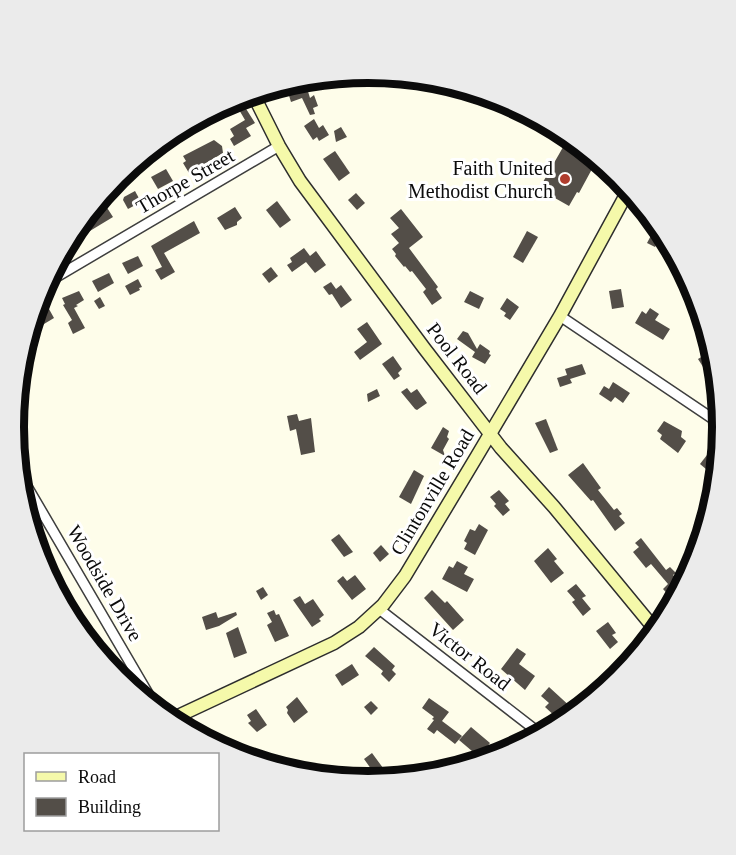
<svg xmlns="http://www.w3.org/2000/svg" width="736" height="855" font-family="Georgia,serif">
<style>
.building{fill:#534e48}
.lines{fill:none;stroke-linecap:round;stroke-linejoin:round}
.street-casing{stroke:#3e3e3e;stroke-width:12}
.secondary-casing{stroke:#2d2d2d;stroke-width:15}
.street{stroke:#fff;stroke-width:9}
.secondary{stroke:#f5f9aa;stroke-width:12}
.poi-dot{fill:#b03d2e;stroke:#fff;stroke-width:2}
.labels{text-anchor:middle;dominant-baseline:central;stroke-width:6;stroke-linejoin:round;paint-order:stroke}
.poi-label{font-size:20px;fill:#0b0b0b;stroke:#fff;text-anchor:end}
.street-label{font-size:20px;fill:#0b0b0b;stroke:#fff}
.rim{fill:none;stroke:#0b0b0b;stroke-width:8}
</style>
<rect width="100%" height="100%" fill="#fefdea"/>
<g class="building">
<path d="M306,85l4,13 4,-3 4,11 -5,2 2,6 -5,1 -8,-17 -11,4 -4,-13z"/>
<path d="M243,104l12,19 -9,5 5,8 -17,10 -4,-7 4,-3 -4,-7 15,-9 -7,-12z"/>
<path d="M314,119l5,9 4,-3 6,10 -10,6 -2,-4 -4,3 -9,-14z"/>
<path d="M341,127l6,10 -11,5 -2,-11z"/>
<path d="M214,140l8,6 1,7 -34,20 -6,-10 3,-2 -3,-5z"/>
<path d="M566,142l28,19 -4,7 2,1 -13,24 -2,-1 -8,14 -30,-17z"/>
<path d="M335,151l15,22 -11,8 -16,-22z"/>
<path d="M166,169l7,12 -15,8 -7,-12z"/>
<path d="M135,191l6,11 -13,7 -5,-9 1,-3z"/>
<path d="M356,193l9,10 -8,7 -9,-10z"/>
<path d="M102,200l11,17 -38,23 11,-16z"/>
<path d="M277,201l14,19 -11,8 -14,-18z"/>
<path d="M235,207l7,11 -5,4v3l-12,5 -8,-12z"/>
<path d="M401,209l22,28 -14,11 29,39 -2,2 6,9 -10,7 -9,-13 3,-3 -14,-18 -2,1 -5,-6 -1,1 -9,-11 1,-2 -4,-5 7,-6 -8,-9 8,-6 -9,-10z"/>
<path d="M194,221l6,12 -36,20 11,19 -14,8 -6,-10 7,-3 -11,-21z"/>
<path d="M654,230l6,9 -5,8 -8,-4z"/>
<path d="M527,231l11,6 -15,26 -10,-6z"/>
<path d="M304,248l6,8 6,-5 10,14 -11,8 -9,-11 -14,10 -5,-7 5,-3 -2,-4z"/>
<path d="M138,256l5,10 -15,8 -6,-11z"/>
<path d="M271,267l7,9 -9,7 -7,-9z"/>
<path d="M109,273l5,10 -16,9 -6,-11z"/>
<path d="M138,279l4,8 -3,1 1,2 -10,5 -5,-9z"/>
<path d="M331,282l5,7 5,-4 11,15 -11,8 -9,-14 -3,1 -6,-8z"/>
<path d="M621,289l3,18 -12,2 -3,-18z"/>
<path d="M79,291l5,9 -8,5 2,1 -4,2 11,20 -12,6 -5,-11 4,-3 -9,-15 2,-1 -3,-6z"/>
<path d="M470,291l14,7 -5,11 -15,-7z"/>
<path d="M100,297l5,9 -6,3 -5,-8z"/>
<path d="M507,298l12,9 -9,13 -6,-4 2,-3 -6,-4z"/>
<path d="M650,308l9,6 -4,6 15,9 -7,11 -28,-17 7,-12 4,3z"/>
<path d="M49,309l5,9 -15,9 -4,-7 2,-10 3,5z"/>
<path d="M367,322l15,22 -22,16 -6,-8 13,-10 -10,-13z"/>
<path d="M463,331l5,2 9,16 3,-5 10,7 -1,3 2,1 -6,9 -13,-7 3,-5 -18,-13z"/>
<path d="M708,353l3,15 -6,2 -7,-11z"/>
<path d="M393,356l9,13 -4,4 2,3 -6,4 -12,-16z"/>
<path d="M582,364l4,10 -16,5 2,4 -12,4 -3,-9 10,-3 -2,-6z"/>
<path d="M613,382l17,11 -7,10 -8,-6 -4,5 -12,-8 5,-8 5,3z"/>
<path d="M407,388l4,5 6,-4 10,14 -10,7 -2,-1 -14,-17z"/>
<path d="M377,389l3,7 -12,6 -1,-8z"/>
<path d="M297,414l2,7 12,-3 4,34 -14,3 -5,-26 -6,2 -3,-15z"/>
<path d="M546,419l12,31 -8,3 -15,-30z"/>
<path d="M664,421l18,10 -1,6 5,4 -8,12 -18,-14 2,-4 -5,-4z"/>
<path d="M443,427l6,4 -2,6 2,2 -6,11 2,6 -14,-8z"/>
<path d="M707,455l9,7 -3,13 -13,-11z"/>
<path d="M583,463l18,25 -3,2 16,20 3,-2 5,6 -3,2 6,7 -10,8 -22,-31 -2,1 -23,-26z"/>
<path d="M414,470l10,6 -13,28 -12,-7z"/>
<path d="M499,490l10,11 -4,3 5,6 -7,6 -9,-10 2,-2 -6,-7z"/>
<path d="M479,524l9,6 -13,25 -11,-6 3,-6 -3,-2 6,-12 5,2z"/>
<path d="M339,534l14,18 -9,5 -13,-17z"/>
<path d="M641,538l25,32 4,-3 6,6 -3,2 6,7 -2,2 2,3 -7,12 -9,-10 5,-5 -17,-20 -5,4 -13,-16 6,-5 -4,-4z"/>
<path d="M381,545l8,9 -9,8 -7,-9z"/>
<path d="M548,548l9,11 -3,2 10,12 -13,10 -17,-22z"/>
<path d="M457,561l11,6 -4,7 10,5 -7,13 -25,-13 7,-13 4,2z"/>
<path d="M355,575l11,14 -14,11 -15,-19 6,-5 4,5z"/>
<path d="M576,584l10,12 -4,2 9,11 -8,7 -11,-14 3,-2 -8,-9z"/>
<path d="M263,587l5,8 -7,5 -5,-9z"/>
<path d="M432,590l13,13 2,-2 17,19 -11,10 -29,-32z"/>
<path d="M300,596l5,8 8,-5 11,16 -5,4 2,2 -9,6 -19,-27z"/>
<path d="M274,610l2,5 3,-1 10,22 -14,6 -8,-17 5,-3 -5,-9z"/>
<path d="M216,612l2,6 18,-6 1,3 -18,11 -13,4 -4,-13z"/>
<path d="M608,622l8,11 -4,2 6,7 -8,7 -14,-18z"/>
<path d="M238,627l9,26 -13,5 -8,-25z"/>
<path d="M374,647l21,19 -3,4 4,4 -7,8 -8,-8 2,-3 -18,-15z"/>
<path d="M517,648l9,6 -7,10 16,12 -10,14 -24,-21z"/>
<path d="M352,664l7,11 -17,11 -7,-11z"/>
<path d="M549,687l24,22 -15,10 -13,-12 4,-4 -8,-7z"/>
<path d="M297,697l11,15 -14,11 -7,-10 1,-3 -2,-3z"/>
<path d="M429,698l20,14 -7,9 20,15 -7,8 -18,-14 -3,4 -7,-5 7,-9 -2,-1 2,-2 -12,-9z"/>
<path d="M371,701l7,7 -7,7 -7,-8z"/>
<path d="M256,709l11,16 -10,7 -9,-9 3,-2 -4,-6z"/>
<path d="M471,727l19,16 -11,14 -20,-17z"/>
<path d="M372,753l14,19 -2,2 4,4 -9,2 -15,-21z"/>
</g>
<g class="lines">
<g class="street-casing">
<g id="street">
<path d="M46,283l233,-137"/>
<path d="M560,316l162,109"/>
<path d="M25,483l128,219"/>
<path d="M379,609l159,123"/>
</g>
</g>
<g class="secondary-casing">
<g id="secondary">
<path d="M254,96l25,50 21,35 124,167 77,100 53,59 99,120"/>
<path d="M176,717l158,-74 25,-16 24,-22 22,-29 72,-120 83,-140 68,-125"/>
</g>
</g>
<use href="#street" class="street"/>
<use href="#secondary" class="secondary"/>
</g>
<circle class="poi-dot" cx="565" cy="179" r="6"/>
<g class="labels">
<g class="poi-label">
<text x="553" y="168">Faith United<tspan x="553" dy="23">Methodist Church</tspan></text>
</g>
<g class="street-label">
<text transform="translate(185 181) rotate(-30)">Thorpe Street</text>
<text transform="translate(457 358) rotate(52)">Pool Road</text>
<text transform="translate(432 492) rotate(-59)">Clintonville Road</text>
<text transform="translate(105 583) rotate(60)">Woodside Drive</text>
<text transform="translate(470 656) rotate(38)">Victor Road</text>
</g>
</g>
<path d="M0 0H736V855H0ZM24 427a344 344 0 1 1 688 0a344 344 0 1 1-688 0Z" fill="#ebebeb" fill-rule="evenodd"/>
<path class="rim" d="M24 427a344 344 0 1 1 688 0a344 344 0 1 1-688 0Z"/>
<rect x="24" y="753" width="195" height="78" fill="#ffffff" stroke="#9d9d9d" stroke-width="1.5"/>
<rect x="36" y="772" width="30" height="9" fill="#f5f9aa" stroke="#9d9d9d" stroke-width="1.5"/>
<text x="78" y="783" font-size="18" fill="#0b0b0b">Road</text>
<rect x="36" y="798" width="30" height="18" fill="#534e48" stroke="#9d9d9d" stroke-width="1.5"/>
<text x="78" y="813" font-size="18" fill="#0b0b0b">Building</text>
</svg>
